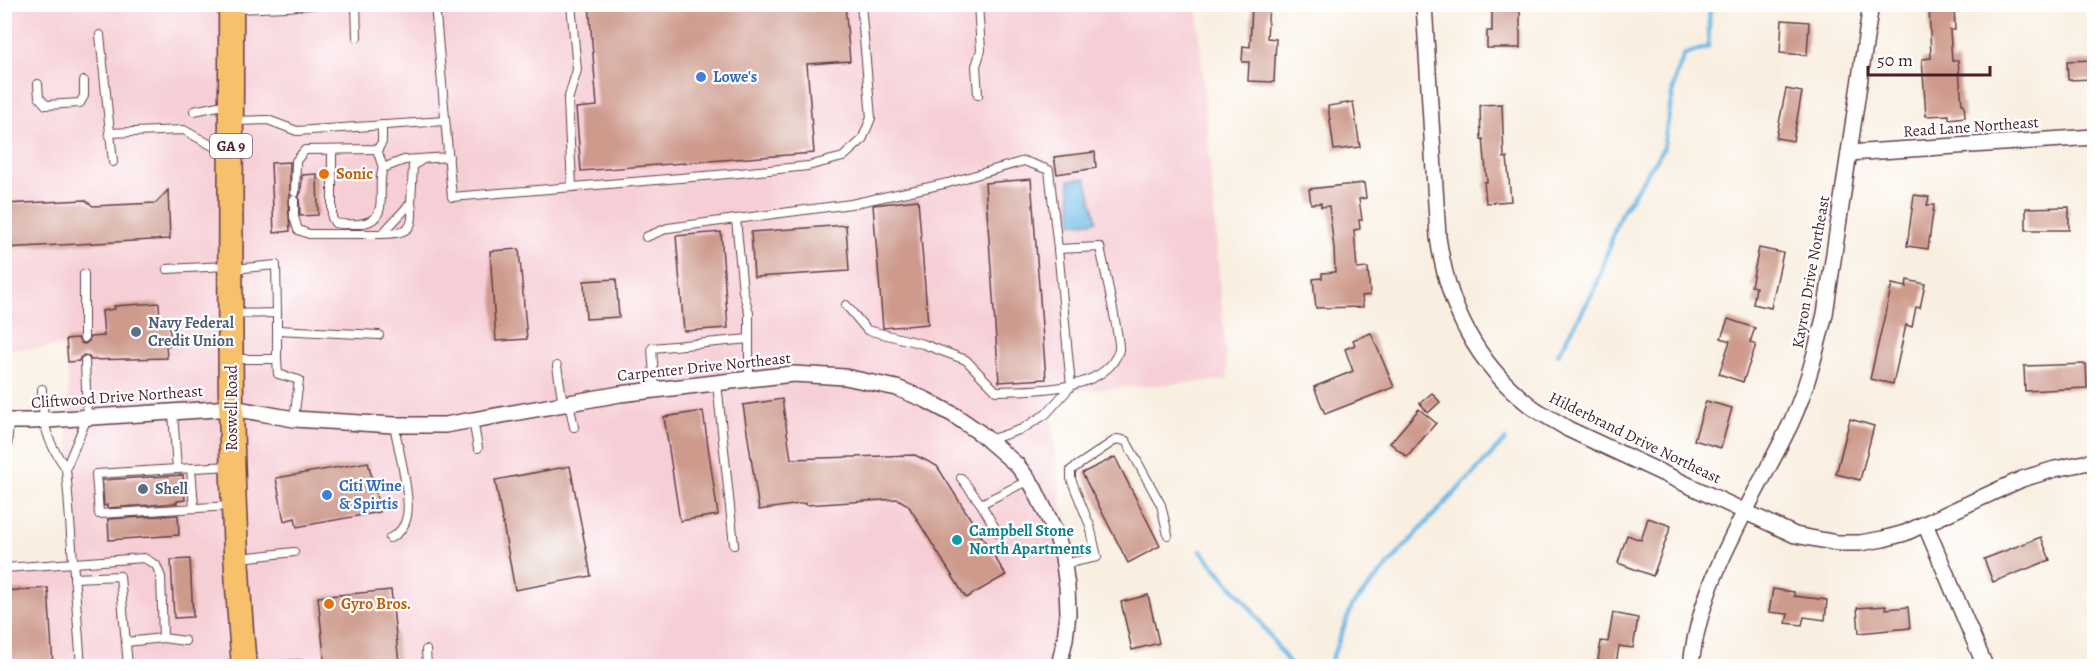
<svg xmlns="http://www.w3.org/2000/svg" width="2099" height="671" font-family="Alegreya,serif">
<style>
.built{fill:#f6cfd6}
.water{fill:#6ab9e5;stroke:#5a6c88;stroke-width:1.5}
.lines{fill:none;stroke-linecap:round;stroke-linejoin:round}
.stream{stroke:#6ab9e5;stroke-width:4.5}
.building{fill:#cd9a8c}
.service-casing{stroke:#643e46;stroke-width:10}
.minor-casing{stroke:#643e46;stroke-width:18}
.primary-casing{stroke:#643e46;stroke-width:27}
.service{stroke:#fff;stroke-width:8}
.minor{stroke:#fff;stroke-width:15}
.primary{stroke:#f7c06b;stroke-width:24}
.shop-dot{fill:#3f7fe0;stroke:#fff;stroke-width:2}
.food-dot{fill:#e8710a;stroke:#fff;stroke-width:2}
.service-dot{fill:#5c6f8a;stroke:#fff;stroke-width:2}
.culture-dot{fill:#0f9aa8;stroke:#fff;stroke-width:2}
.labels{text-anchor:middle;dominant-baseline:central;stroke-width:4.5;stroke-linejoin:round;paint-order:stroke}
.shield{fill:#fff;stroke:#80626b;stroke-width:1.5}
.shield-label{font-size:15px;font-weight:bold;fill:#4a1f2b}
.shop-label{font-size:16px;font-weight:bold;fill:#366cbe;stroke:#fff;text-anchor:start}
.street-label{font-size:16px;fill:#4a1f2b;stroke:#fff}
.food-label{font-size:16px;font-weight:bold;fill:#c56008;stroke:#fff;text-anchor:start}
.service-label{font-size:16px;font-weight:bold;fill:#4e5e75;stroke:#fff;text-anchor:start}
.culture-label{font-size:16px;font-weight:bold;fill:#0d838f;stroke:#fff;text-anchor:start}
</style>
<rect width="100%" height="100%" fill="#fff"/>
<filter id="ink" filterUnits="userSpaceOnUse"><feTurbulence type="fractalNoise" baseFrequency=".0167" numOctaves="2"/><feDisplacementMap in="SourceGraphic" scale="12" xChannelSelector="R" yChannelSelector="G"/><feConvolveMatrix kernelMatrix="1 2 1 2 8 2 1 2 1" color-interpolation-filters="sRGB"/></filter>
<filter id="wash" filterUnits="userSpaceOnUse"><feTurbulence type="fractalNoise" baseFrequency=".008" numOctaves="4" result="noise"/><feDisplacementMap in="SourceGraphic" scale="24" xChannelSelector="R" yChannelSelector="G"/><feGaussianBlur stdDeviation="1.35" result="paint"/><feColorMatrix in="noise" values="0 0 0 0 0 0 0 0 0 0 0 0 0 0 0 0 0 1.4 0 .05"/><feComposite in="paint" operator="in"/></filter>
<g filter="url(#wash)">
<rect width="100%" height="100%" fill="#f9efe1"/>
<path class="built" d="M5,5h1192l31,375 -179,13 26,232 -14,41h-1056l-1,-94 68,-3 -5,-223 -62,4z"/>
<path class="water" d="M1086,178l11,43 -25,3 -3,-44z"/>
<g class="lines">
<g class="stream">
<path d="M1558,354l37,-65 25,-74 43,-66 12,-70 9,-24 24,-8 2,-43"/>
<path d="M1201,551l48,55 42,60"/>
<path d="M1329,666l23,-60 71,-80 82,-86"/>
</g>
</g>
<g id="blocks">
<g class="building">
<path d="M589,4h256l5,57 -43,3 7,89 -233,18 -5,-63 21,-2z"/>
<path d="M1252,4h17l-2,34 9,1 -2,43 -26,-1 1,-19h-7l1,-16 7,1z"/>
<path d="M1929,4h25l1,26h-5l2,31 6,-1 4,44h2l1,13 -16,2v-4l-23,1 -4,-57 9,-1z"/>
<path d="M1492,9h28v39h-33v-17h5z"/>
<path d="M1782,20l27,2 -2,33 -27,-2z"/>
<path d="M2094,60v19l-26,1 -1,-19z"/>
<path d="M1786,89l16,3 -9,49 -17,-3z"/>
<path d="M1353,102l7,45 -26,3 -6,-44z"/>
<path d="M1502,104l2,54 3,-1 4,44 -25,2 -2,-21h3l-4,-43h-2l-1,-34z"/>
<path d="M1095,152l1,16 -39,6 -3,-17z"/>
<path d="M290,162v33l-2,5 2,31 -16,2 -3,-70z"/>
<path d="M317,174l1,41 -18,1 -1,-20 2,-4 1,-17z"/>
<path d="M1031,179l15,200 -47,3 -14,-199z"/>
<path d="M1364,183l2,15 -7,1 3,21h-3l1,9 -6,1 3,39 11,-1 2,27 -8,1 1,11 -47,1 -3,-29 9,-1v-5l13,-1 -1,-24 -5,-42 -8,1v-4l-10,1 -2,-15z"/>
<path d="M168,190l2,49 -166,9v-44l81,-4 8,6 63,-3z"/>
<path d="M1914,195l15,2 -2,8h7l-6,44 -21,-3z"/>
<path d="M918,200l10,124 -45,4 -10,-123z"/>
<path d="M2069,207v23h-43v-22z"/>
<path d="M846,225l3,46 -95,6 -3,-45z"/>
<path d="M721,232l7,96 -44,3 -8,-95z"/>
<path d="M1759,248l24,5 -12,55 -18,-4 3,-17 -5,-1z"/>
<path d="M519,249l8,90 -31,2 -6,-90z"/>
<path d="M616,279l3,38 -33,2 -2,-38z"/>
<path d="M1907,280l18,4 -5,24 -4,-1 -4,20 -6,-2 -13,59 -23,-5 22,-95 14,3z"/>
<path d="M159,303l1,17 9,-1 2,26 -5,1 1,12 -76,2 -3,-4 -4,-1 -4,3 -1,3 -11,1 -2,-23 12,-1 3,5 4,1 4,-3 1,-4 14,-1 -2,-25 13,-2 -1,-3z"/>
<path d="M1728,319l27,9 -5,14 6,3 -13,37 -24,-8 11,-33 -9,-3z"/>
<path d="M1371,333l23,54 -69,27 -11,-27 39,-16 -8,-22 10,-4 -2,-5z"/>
<path d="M2086,364l1,24 -62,3 -1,-25z"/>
<path d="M1432,393l8,9 -12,11 -8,-10z"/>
<path d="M782,399l9,60 124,-4 22,11 69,109 -40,23 -58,-93 -10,-6 -92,6v-2l-47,7 -16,-105z"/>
<path d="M1706,401l26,7 -11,40 -27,-8z"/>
<path d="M1419,409l17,14 -29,34 -17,-14z"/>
<path d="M703,411l15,104 -38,6 -16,-104z"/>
<path d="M1850,419l24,7 -14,54 -24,-6z"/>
<path d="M1115,457l45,89 -32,17 -46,-90z"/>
<path d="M368,462l12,50 -83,15 -2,-9 -11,3 -8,-43z"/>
<path d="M570,466l21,110 -76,14 -20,-110z"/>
<path d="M183,475l2,25 -8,1v2l-70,5v-3l-3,1 -2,-26z"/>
<path d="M178,515l1,20 -70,5 -1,-21z"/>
<path d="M1648,518l23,8 -18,50 -35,-13 9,-28 14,5z"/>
<path d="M2041,537l9,23 -57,22 -9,-23z"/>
<path d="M190,559l3,58 -19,1 -3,-58z"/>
<path d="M48,588l5,78h-49v-75z"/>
<path d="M1773,589l21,3v4l33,4 -2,20 -21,-3 -2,8 -16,-2 2,-9 -19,-2z"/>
<path d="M391,590l8,73 -33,3h-41l-7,-69z"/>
<path d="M1148,595l11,48 -27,7 -11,-48z"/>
<path d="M1886,606v3l22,-2 2,21 -51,5 -2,-25z"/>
<path d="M1613,613l25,5 -5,30 -14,-2 -3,18 -18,-4 3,-19 7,1z"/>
</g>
</g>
</g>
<g filter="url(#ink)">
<use href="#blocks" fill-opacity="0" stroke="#643e46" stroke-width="1.5"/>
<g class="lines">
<g class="service-casing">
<g id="service">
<path d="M356,4l1,33"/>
<path d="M435,4l17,193 288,-24 68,-7 35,-9 19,-17 9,-22 -10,-114"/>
<path d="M571,4l6,66 -9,30 4,87"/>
<path d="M978,4l3,46 -5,16 2,29"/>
<path d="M287,7l32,-3"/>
<path d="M234,9l53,-2v-3"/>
<path d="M100,35l13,127"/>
<path d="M38,84l1,13 7,8 34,-2 4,-7v-15"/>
<path d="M194,111l34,-7"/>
<path d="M233,121l35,-1 29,11 148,-10"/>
<path d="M109,133l75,-3 43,24"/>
<path d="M377,149l6,19"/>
<path d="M332,150v68l3,5c8,2 16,1 24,1 34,-4 16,-35 24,-56l21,-8 45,-3"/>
<path d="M295,192l1,-31 9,-11 73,-1 4,-7v-17"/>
<path d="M294,200v17l4,13 11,4h73l29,-31 2,-37 10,-7"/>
<path d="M382,234c24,0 34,-4 29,-31"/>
<path d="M646,237l22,-9 68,-9"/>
<path d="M167,269l60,-3"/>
<path d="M233,269l43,-4 1,48 -44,1"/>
<path d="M84,274v64"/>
<path d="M277,313v17l102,5"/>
<path d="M233,359h44v-29"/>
<path d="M277,359l1,15 21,6 -5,39"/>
<path d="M557,366l6,38"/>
<path d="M749,379v-66l-6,-22 -7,-72 115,-15 97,-21 76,-22 25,9 9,79 42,-2c3,15 21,95 19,103 -13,43 -88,40 -123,41l-30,-31 -43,-16 -56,-14 -21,-25"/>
<path d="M717,383l17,162"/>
<path d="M42,389c1,34 3,51 24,79"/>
<path d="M655,390l-3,-42 97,-9"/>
<path d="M569,403l5,24"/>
<path d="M173,412l4,57 53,-3"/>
<path d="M473,420l5,28"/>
<path d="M989,440l33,-11 24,-15 25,-28 -13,-137"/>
<path d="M191,468l3,39"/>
<path d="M177,469l-81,5 3,40 131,-8"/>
<path d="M961,478l20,26 17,29"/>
<path d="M4,487l5,-66"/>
<path d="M981,504l48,-24"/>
<path d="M390,538c9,-4 15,-12 17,-22 4,-20 -9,-69 -13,-91"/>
<path d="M240,558l54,-6"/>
<path d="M1064,564l33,-7 -7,-31 -19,-47v-9l46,-31 9,2 35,64 7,30"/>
<path d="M4,568l140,-10 12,7 5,12 2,61"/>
<path d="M74,578l46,-2 8,90"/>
<path d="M126,642l37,-4 22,3"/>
<path d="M81,666l-15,-198 21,-50 -2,-57"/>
<path d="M260,666l39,-2 2,2"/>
<path d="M416,666h11l-1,-16"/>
</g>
</g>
<g class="minor-casing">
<g id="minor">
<path d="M1424,4l14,233c10,70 37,126 94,170 11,8 24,14 36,22l227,106 42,8h23l23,-4 22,-6 117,-54 33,-10 39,-8"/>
<path d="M1849,153l245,-16"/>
<path d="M4,421h28l200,-13 62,11 100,6h51l175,-31 173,-20 52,3 52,11 29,12 28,15 26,18 37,32 16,21 23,47 7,24 4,30 1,26 -3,26 -6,27"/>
<path d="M1925,524l60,142"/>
<path d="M1691,666c9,-89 62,-164 100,-243 16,-35 25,-73 34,-109l46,-310"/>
</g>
</g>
<g class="primary-casing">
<path id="primary" d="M231,4c1,221 -7,443 13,662"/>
</g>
<use href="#service" class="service"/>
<use href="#minor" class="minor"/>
<use href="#primary" class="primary"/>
</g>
</g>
<g class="shop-dot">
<circle cx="701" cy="77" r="6"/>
<circle cx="327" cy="495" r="6"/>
</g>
<g class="food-dot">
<circle cx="324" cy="174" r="6"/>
<circle cx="329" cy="604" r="6"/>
</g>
<g class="service-dot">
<circle cx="136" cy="332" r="6"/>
<circle cx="143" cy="489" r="6"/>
</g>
<circle class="culture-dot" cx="957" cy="540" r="6"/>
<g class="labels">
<rect class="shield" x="210" y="134" width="42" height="24" rx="4.5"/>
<g class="shield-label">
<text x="231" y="146">GA 9</text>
</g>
<g class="shop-label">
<text x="713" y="77">Lowe's</text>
<text x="339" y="486">Citi Wine<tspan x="339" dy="18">&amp; Spirtis</tspan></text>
</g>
<g class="street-label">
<text transform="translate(1971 127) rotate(-4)">Read Lane Northeast</text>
<text transform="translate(1811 272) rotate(-80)">Kayron Drive Northeast</text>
<text transform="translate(704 367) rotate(-6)">Carpenter Drive Northeast</text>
<text transform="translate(117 397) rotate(-4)">Cliftwood Drive Northeast</text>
<text transform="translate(232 408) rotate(-90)">Roswell Road</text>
<text transform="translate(1635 438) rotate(26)">Hilderbrand Drive Northeast</text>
</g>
<g class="food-label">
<text x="336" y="174">Sonic</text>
<text x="341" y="604">Gyro Bros.</text>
</g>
<g class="service-label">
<text x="148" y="323">Navy Federal<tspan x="148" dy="18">Credit Union</tspan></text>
<text x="155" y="489">Shell</text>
</g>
<g class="culture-label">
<text x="969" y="531">Campbell Stone<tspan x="969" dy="18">North Apartments</tspan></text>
</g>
</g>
<rect width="2099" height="671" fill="none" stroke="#fff" stroke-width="24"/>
<path d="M1868 66v9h122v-9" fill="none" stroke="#4a1f2b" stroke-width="3"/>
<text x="1877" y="66" font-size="18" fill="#4a1f2b" stroke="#ffffff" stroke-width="4.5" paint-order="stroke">50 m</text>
</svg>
